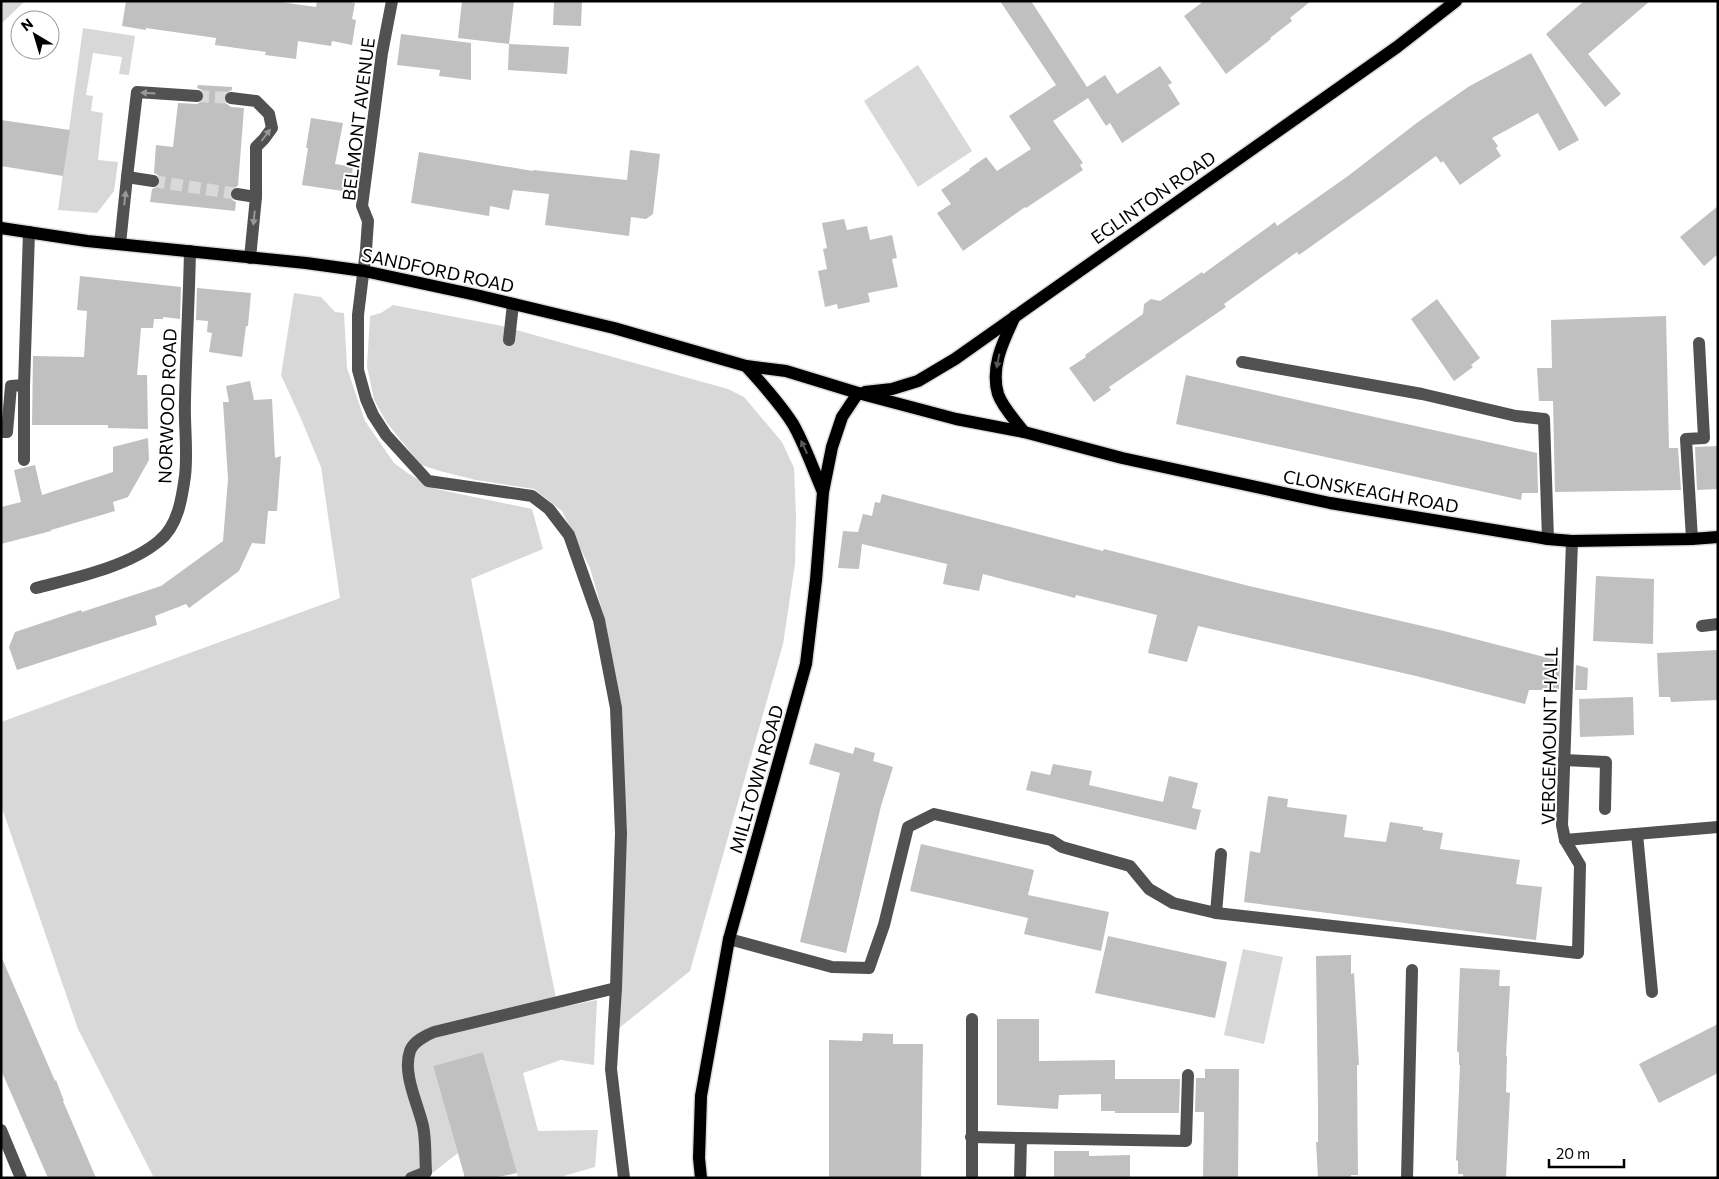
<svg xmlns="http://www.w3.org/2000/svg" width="1719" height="1179" font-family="Commissioner,sans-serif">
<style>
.green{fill:#d8d8d8}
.building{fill:#c0c0c0}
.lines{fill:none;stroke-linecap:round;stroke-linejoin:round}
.minor-tunnel{stroke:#d9d9d9;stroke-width:12;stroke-dasharray:12 6;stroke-linecap:butt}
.major-casing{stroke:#dbdbdb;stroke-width:15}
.minor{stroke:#515151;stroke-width:12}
.major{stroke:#000;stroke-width:12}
.oneway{fill:#979797}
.oneway2{fill:#595959}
.labels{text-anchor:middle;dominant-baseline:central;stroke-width:4;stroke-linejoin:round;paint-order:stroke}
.street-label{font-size:18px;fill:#000;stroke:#fff}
</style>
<rect width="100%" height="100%" fill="#fff"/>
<g class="green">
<path d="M1,1h24l-24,23z"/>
<path d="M83,28l52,8 -6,39 -10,-1 3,-17 -29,-4 -7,42 7,1 -2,15 12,2 -5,47 20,2 -4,29 -17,22 -39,-3z"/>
<path d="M918,65l54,86 -54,36 -54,-86z"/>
<path d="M294,293l27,4 14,15 9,1 3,55 18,53 29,42 15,11 27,15 96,20 11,40 -72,30 87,429 39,-8 -3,65 -33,-5 -38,13 15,58 60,-1 -3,37 -38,11h-39l-35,-126 -50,14 25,87 -32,25h-272l-76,-149 -77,-224v-83l339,-124 -19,-131 -19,-46 -21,-46z"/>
<path d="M393,305l109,21 226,63 16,8 38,45 12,26 2,47 -1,49 -12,80 -93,327 -72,58 9,-201 -20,-200 -17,-60 -28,-57 -28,-22 -58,-9 -36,-9 -19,-6 -34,-42 -13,-23 -7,-34 3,-50 11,-3z"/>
<path d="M1243,949l40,8 -19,87 -40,-9z"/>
</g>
<g class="building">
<path d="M126,1h147l43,6 1,-6h28l10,2 -3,16 4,1 -4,25 -20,-4 -1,5 -33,-5 -2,18 -31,-4 1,-3 -51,-7 1,-7 -70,-10v2l-24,-4z"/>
<path d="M462,1h52l-5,43 -51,-6z"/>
<path d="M554,1h28l-1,25 -28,-1z"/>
<path d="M1000,1h31l56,86 18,-12 12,19 43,-28 12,17 -4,2 12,19 -58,39 -12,-20 -4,3 -18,-28 -35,23 30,42 -3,2 3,5 -57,38 -1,-1 -62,44 -26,-38 14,-9 -10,-14 29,-20 -1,-1 17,-12 11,14 34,-22 -22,-33 47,-31z"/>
<path d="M1204,1h107l-21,17 2,3 -22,17 1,1 -45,35 -42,-58z"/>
<path d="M1584,1h66l-62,53 33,40 -16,13 -59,-73z"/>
<path d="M401,34l70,9v37l-32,-4 1,-6 -43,-5z"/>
<path d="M509,44l60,3 -2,27 -59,-4z"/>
<path d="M1531,53l48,87 -20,11 -21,-38 -46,25 6,8 -2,2 5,8 -41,29 -17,-24 -2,2 -5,-7 -57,42 -80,57 -2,-3 -73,52 2,3 -117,80 2,3 -17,12 -25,-34 17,-11 -1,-2 58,-41 1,-10 7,-5 9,2 42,-29 1,2 72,-52 2,4 71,-50 70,-54 50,-35z"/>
<path d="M198,85l34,2v3l-8,4v8l7,5 13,1 -6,78 -7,3 -2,4 3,7 4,2 -1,9 -85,-9 2,-13 7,-3 2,-4 -3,-7 -4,-2 2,-28 17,2 5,-44 19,1 7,-4v-7l-2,-3 -5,-2z"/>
<path d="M311,118l32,5 -8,41 18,3 -4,25 -47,-7 6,-37h-2z"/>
<path d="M1,120l69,10 -7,46 -62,-10z"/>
<path d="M630,150l30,4 -7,60 -7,5 -15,-2 -2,19 -84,-11 4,-31 -36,-4 -4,20 -19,-4 -1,10 -78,-13 8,-51 114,19v-1l94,10z"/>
<path d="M1718,206v48l-14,12 -24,-29z"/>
<path d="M844,219l3,11 20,-4 3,14 22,-5 5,23 -5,1 6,28 -30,6 2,9 -32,7 -1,-5 -12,3 -7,-36 9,-2 -4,-20 4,-1 -5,-25z"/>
<path d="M80,276l101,11 -1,32 -17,-2v2h-9l-1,9h-12l-4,47h10l1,54 -40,-1v-3h-76l1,-69 51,1 3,-46 -10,-1z"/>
<path d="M197,288l54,5 -3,33h-2l-4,31 -33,-5 3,-19 -5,-1 1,-11 -12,-1z"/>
<path d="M1437,299l43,59 -9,7 2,2 -19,14 -43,-62z"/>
<path d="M1666,316l3,132h9l3,42 -126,2 -2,-91h-14l-2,-33h15l-1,-48z"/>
<path d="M1186,375l351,78 1,40h-16l-1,7 -345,-76z"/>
<path d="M250,381l4,19 18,-1 3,59 6,-2 -4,55h-9l-3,33 -13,-1 -13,28 -50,37 -3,-4 -31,12 2,9 -140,45 -8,-23 6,-15 66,-22 1,2 79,-26 62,-45 5,-62 -5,-77h6l-3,-16z"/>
<path d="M148,438l1,22 -21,37 -15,5 2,9 -64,19v1l-50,13v-37l20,-5 -7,-32 21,-5 7,30 71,-23v-25z"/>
<path d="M1718,446v43l-21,1 -2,-43z"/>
<path d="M882,494l221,57 1,-2 145,37 195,45 116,30 -1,29h-30l-4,14 -109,-28 -218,-50 -11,36 -39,-9 9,-38 -81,-20 -1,3 -92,-24 -4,17 -36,-7 4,-20 -85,-20 -3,25 -21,-1 5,-37 15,1 5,-18 9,2 3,-14 5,1z"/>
<path d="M1596,576l58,3 -1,65 -60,-3z"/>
<path d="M1718,650v50l-47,2 -1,-5h-11l-2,-44z"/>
<path d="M1576,665l12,3 -1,22h-12z"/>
<path d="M1633,697l1,38 -54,2 -1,-38z"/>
<path d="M815,743l38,11 2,-7 20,6 -2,8 20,6 -12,39 -35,147 -46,-11 40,-169 -31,-9z"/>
<path d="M1053,764l39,7 -3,14 74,17 6,-26 29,7 -6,25 9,2 -5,20 -170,-40 5,-19 19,4z"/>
<path d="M1268,796l20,3 -1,8 60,8 -3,22 42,5 4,-20 33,5v3l20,3 -3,16 80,11 -4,24 26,3 -6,53 -292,-38 6,-51 10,2z"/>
<path d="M921,844l113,26 -6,25 81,17 -8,39 -77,-17 4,-16 -118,-27z"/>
<path d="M1108,936l119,26 -12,56 -120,-25z"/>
<path d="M1351,955v19l3,-1 5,92h-2l1,110h-7v3h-33l-2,-36h2v-37l-2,-149z"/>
<path d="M1,956l54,125 1,-1 8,21h-1l33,77h-48l-40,-92 -7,-16z"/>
<path d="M1460,968l40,2 -1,16h11l-4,70h1l-1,36 4,1 -4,85h-43v-4h-5v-13l-2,-1 4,-95h-1v-12l-2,-2z"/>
<path d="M997,1019h42v42l76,-1v19h65l-1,34h-64v-2h-14v-17l-42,1 -1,14 -61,-4z"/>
<path d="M1718,1024v49l-59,30 -20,-39z"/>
<path d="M863,1033l30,1v10h30l-2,134h-92v-138l33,1z"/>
<path d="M483,1052l34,121 -24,5h-28l-32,-112z"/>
<path d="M1205,1069h34l-1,109h-35l1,-66h-9l1,-34h9z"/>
<path d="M1054,1151h35v5l41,-1v23h-76z"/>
</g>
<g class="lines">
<g class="minor-tunnel">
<path d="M197,96l34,2"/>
<path d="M153,181l84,13"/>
</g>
<g class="major-casing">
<g id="major">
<path d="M1,228l86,13 219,22 58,8 112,24 138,33 132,38 40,5 72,22 98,26 68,13 98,26 208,45 218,36 24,2 120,-2 26,-2"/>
<path d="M1015,316c-11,24 -25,50 -17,78 5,14 17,26 26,38"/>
<path d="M746,366c16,18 34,37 47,58 12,21 20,45 30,68"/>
<path d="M865,392l27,-3 26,-8 37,-22 442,-312 59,-46"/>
<path d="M701,1178l-2,-20 2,-62 28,-157 77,-275 10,-84 7,-88 9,-45 10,-30 16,-24"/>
</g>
</g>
<g class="minor">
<path d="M392,1l-10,52 -20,153 6,15 -2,29 -8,65v55l8,29 7,16 13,20 42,46 104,15 17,13 20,26 30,85 17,88 5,125 -5,155 -5,81 13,109"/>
<path d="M231,98l25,3 13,13 3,14 -8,11 -8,8v50"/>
<path d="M127,177l10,-85 60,4"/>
<path d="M237,194l19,3 -6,61"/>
<path d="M120,244l7,-67 26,4"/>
<path d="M509,340l4,-36"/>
<path d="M1242,362l180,32 94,22 28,3 4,120"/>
<path d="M1,432h6l4,-46 13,-1"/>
<path d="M24,460v-75l5,-153"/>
<path d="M1692,539l-6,-100 18,-1 -5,-95"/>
<path d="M1572,541l-10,284 3,15 153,-13"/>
<path d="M36,588c38,-10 92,-21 123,-47 19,-15 23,-43 26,-65 3,-25 -1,-51 0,-76 1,-50 4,-99 5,-149"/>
<path d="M1702,626l16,-2"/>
<path d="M1564,760l42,2 -1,47"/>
<path d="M1637,834l15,158"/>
<path d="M1216,913l362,40 2,-88 -15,-25"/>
<path d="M729,939l103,28 37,1 15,-43 24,-98 26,-13 117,26 11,7 68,19 19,23 24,14 43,10 5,-59"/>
<path d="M972,1019v159"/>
<path d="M1,1130l20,48"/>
<path d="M971,1137l50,1"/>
<path d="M411,1178l15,-6c-1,-15 0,-32 -3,-46 -5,-22 -21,-53 -13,-75 3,-9 16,-16 24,-19l182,-44"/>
<path d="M1020,1178l1,-40 165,3 2,-66"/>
<path d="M1407,1178l5,-208"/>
</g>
<use href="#major" class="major"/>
</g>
<defs><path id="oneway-solid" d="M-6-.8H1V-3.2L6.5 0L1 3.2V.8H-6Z" transform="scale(1.25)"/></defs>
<g class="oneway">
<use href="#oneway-solid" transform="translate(148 93) rotate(-176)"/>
<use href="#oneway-solid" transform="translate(266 135) rotate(-53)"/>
<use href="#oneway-solid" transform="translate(125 198) rotate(-83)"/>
<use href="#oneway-solid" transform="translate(254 218) rotate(96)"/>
</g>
<g class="oneway2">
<use href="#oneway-solid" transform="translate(998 361) rotate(101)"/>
<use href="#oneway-solid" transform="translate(804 447) rotate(-115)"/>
</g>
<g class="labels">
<g class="street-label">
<text transform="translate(358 119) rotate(-83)">BELMONT AVENUE</text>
<text transform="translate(1153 197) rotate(-35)">EGLINTON ROAD</text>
<text transform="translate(438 270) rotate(12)">SANDFORD ROAD</text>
<text transform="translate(167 406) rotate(-88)">NORWOOD ROAD</text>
<text transform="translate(1371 491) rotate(10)">CLONSKEAGH ROAD</text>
<text transform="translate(1549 736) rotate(-89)">VERGEMOUNT HALL</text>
<text transform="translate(756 779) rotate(-74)">MILLTOWN ROAD</text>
</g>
</g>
<rect width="1719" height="1179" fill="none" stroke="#000000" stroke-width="5"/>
<g transform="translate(35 35) rotate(322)"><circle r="24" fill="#ffffff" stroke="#999999"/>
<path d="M0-4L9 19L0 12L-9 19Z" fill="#000000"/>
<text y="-8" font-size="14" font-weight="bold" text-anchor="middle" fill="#000000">N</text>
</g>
<path d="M1549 1159v8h75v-8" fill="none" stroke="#000000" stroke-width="2.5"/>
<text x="1556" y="1159" font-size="15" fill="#000000" stroke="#ffffff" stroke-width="4" paint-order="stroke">20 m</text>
</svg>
